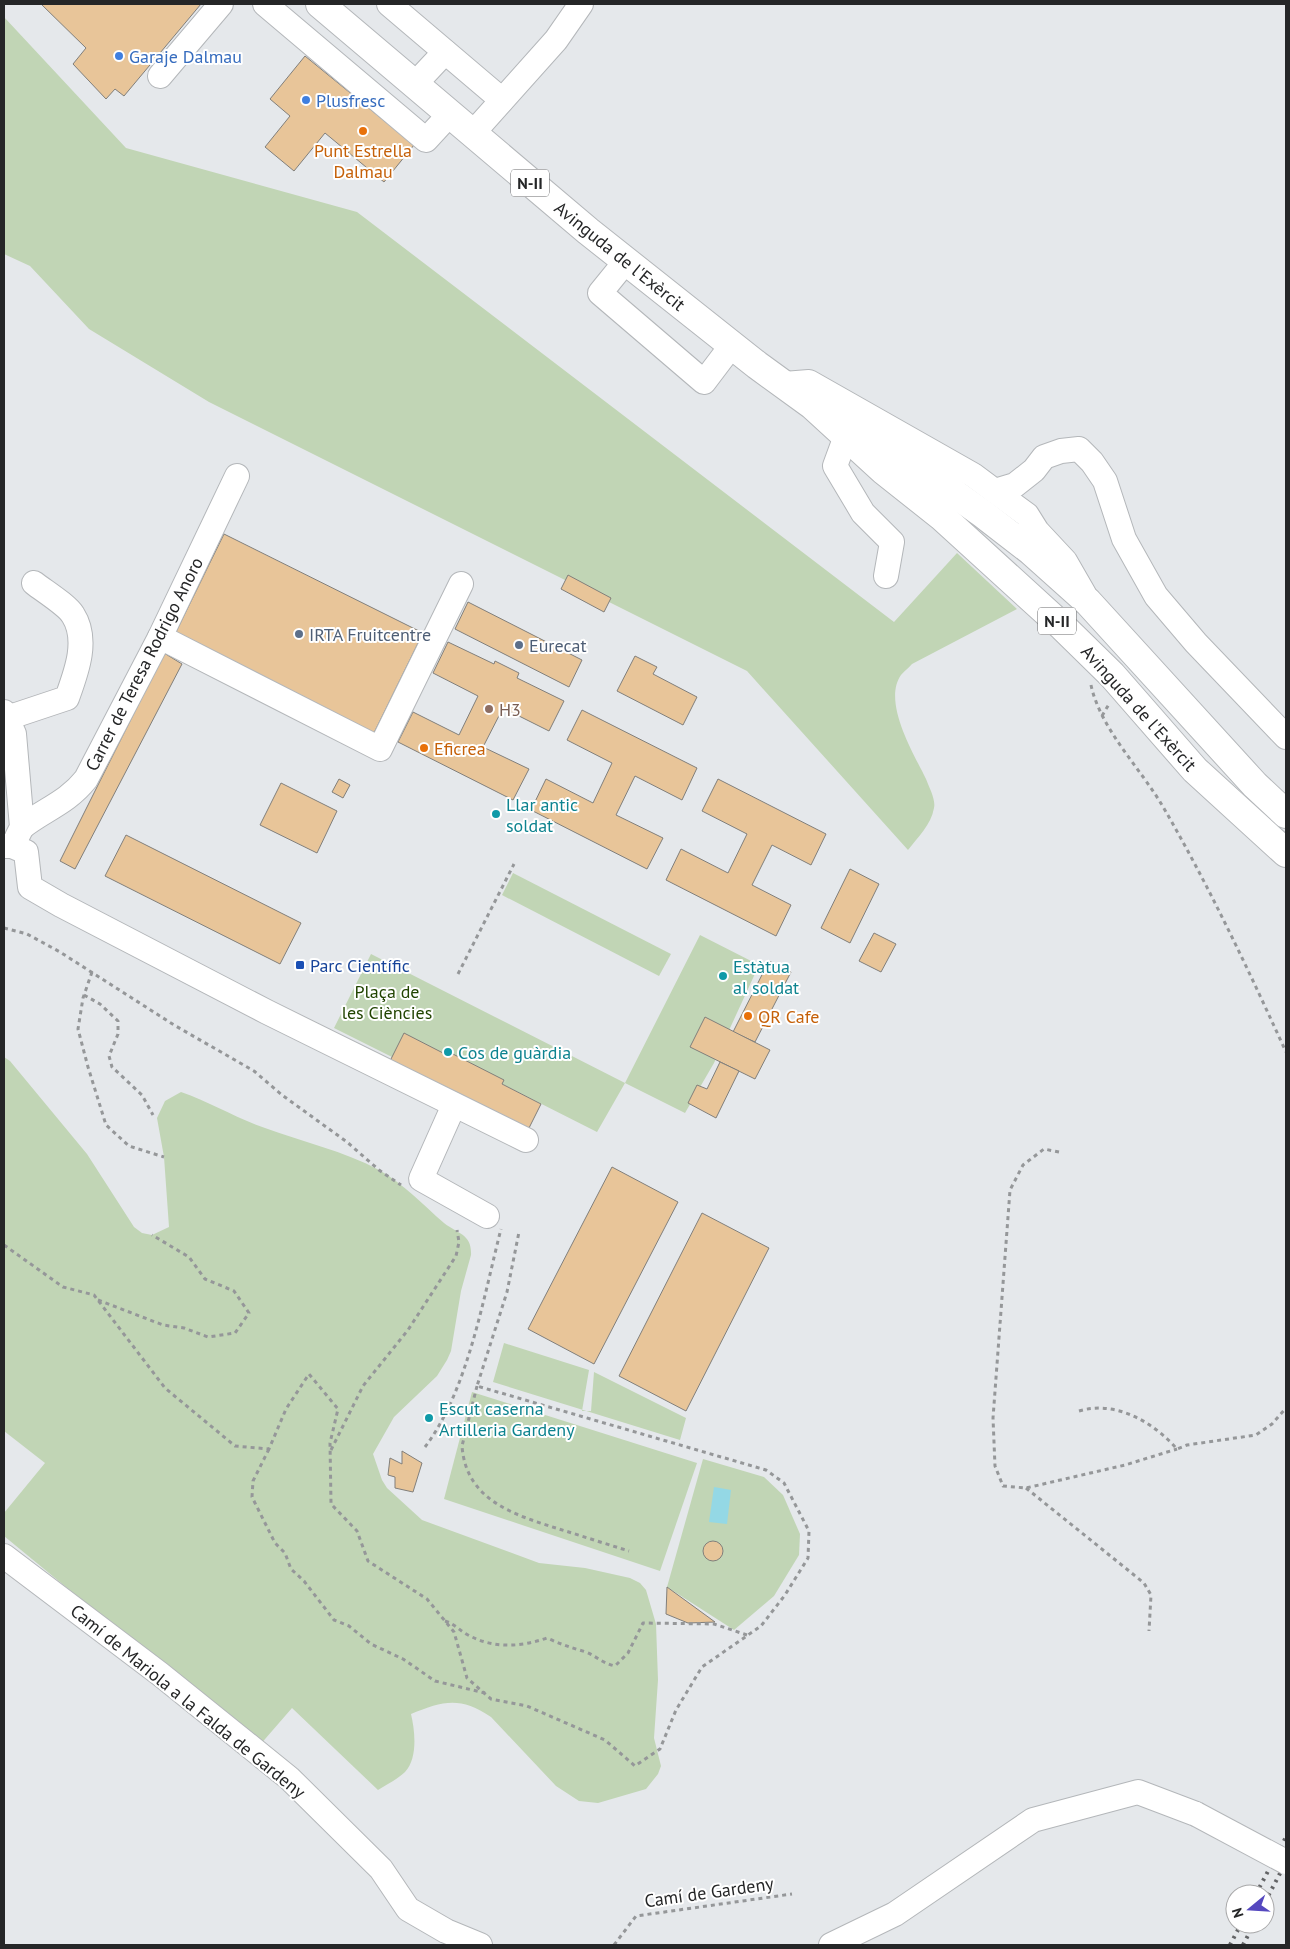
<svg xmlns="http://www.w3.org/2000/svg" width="1290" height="1949" font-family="'PT Sans',sans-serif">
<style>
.green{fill:#c1d5b5}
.water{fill:#94d8e5}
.building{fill:#e8c599;stroke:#817f7b}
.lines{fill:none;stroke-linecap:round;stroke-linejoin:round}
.minor-casing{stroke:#b4b7ba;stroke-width:26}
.major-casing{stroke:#b4b7ba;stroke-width:30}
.path{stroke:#959799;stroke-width:3;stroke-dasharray:4 4;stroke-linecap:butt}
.minor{stroke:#fff;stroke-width:24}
.major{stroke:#fff;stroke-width:28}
.rail{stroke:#636466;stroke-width:4;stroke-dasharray:2.5 5;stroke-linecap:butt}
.minor-bridge-casing{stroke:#b4b7ba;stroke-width:26;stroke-linecap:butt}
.minor-bridge{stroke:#fff;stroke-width:24}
.shop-dot{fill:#3f7fe0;stroke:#fff;stroke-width:2}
.food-dot{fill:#e8710a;stroke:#fff;stroke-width:2}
.service-dot{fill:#5c6f8a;stroke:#fff;stroke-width:2}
.education-dot{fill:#8d6e63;stroke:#fff;stroke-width:2}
.culture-dot{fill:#0f9aa8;stroke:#fff;stroke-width:2}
.transit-dot{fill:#1a4fb4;stroke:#fff;stroke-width:2}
.labels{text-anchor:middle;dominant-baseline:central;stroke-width:4;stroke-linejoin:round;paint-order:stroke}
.shield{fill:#fff;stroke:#666768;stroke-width:1}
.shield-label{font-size:16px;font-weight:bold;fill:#252627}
.shop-label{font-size:18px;fill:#366cbe;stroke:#fff;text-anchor:start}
.food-label{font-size:18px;fill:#c56008;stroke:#fff;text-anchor:start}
.street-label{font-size:18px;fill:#252627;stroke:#fff}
.service-label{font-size:18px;fill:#4e5e75;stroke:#fff;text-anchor:start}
.education-label{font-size:18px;fill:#785e54;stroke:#fff;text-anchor:start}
.culture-label{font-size:18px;fill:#0d838f;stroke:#fff;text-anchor:start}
.transit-label{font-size:18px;fill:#164399;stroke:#fff;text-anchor:start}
.park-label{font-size:18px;fill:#214400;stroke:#fff}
</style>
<rect width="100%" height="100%" fill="#e5e8eb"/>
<g class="green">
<path d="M4,17l122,131 231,64 537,410 63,-69 60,56 -105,55c-3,4 -8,7 -11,11 -19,27 13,79 25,104 3,8 10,21 8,29 -3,17 -16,29 -26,42l-161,-179 -538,-269 -120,-73 -59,-63 -26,-12z"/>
<path d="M513,873l158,81 -12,22 -157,-81z"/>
<path d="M700,935l59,30 -45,98 -29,50 -60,-30 -28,49 -95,-48 -57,-34 -2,3 -51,4 -58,-29 37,-74 254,129z"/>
<path d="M4,1057l6,4 77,93 47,73 8,6 10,2 17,-8 -5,-70 -7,-39 8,-17 16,-9c29,10 55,26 84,36 38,14 79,23 114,42 25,14 44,35 65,53 14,11 28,11 27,32l-10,36 -10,60 -4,9 -10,16 -43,41 -21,37 9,26 5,8 35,32 117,43 46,5 45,10 10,5 6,7 10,34 2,56 -4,58 7,28 -3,8 -12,15 -48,14 -19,-2 -23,-15 -65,-69c-31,-21 -48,-16 -80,-3 4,17 7,44 -6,58 -7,7 -19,13 -27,18l-86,-82 -33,38 -255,-210v-23l41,-50 -41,-32z"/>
<path d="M504,1343l85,27 -7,41h9l3,-39 92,46 -6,22 -187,-58z"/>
<path d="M472,1392l225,71 -37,108 -216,-72z"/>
<path d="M703,1459l61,18 19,18 17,39 -1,21 -25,41 -40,34 -67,-43z"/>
</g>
<path class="water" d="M714,1487l17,3 -4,34 -18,-2z"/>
<g class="building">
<path d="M41,4h160l-77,92 -9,-7 -9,10 -33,-35 13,-16z"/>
<path d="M305,56l109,89 -30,37 -59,-49 -31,38 -29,-24 25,-31 -20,-17z"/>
<path d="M224,534l199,99 -50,102 -199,-99z"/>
<path d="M568,575l43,23 -7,14 -43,-23z"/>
<path d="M468,602l114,58 -13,27 -114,-58z"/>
<path d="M448,642l46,22 1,-3 24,12 -2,5 47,23 -15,30 -46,-23 -20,39 46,22 -16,31 -115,-58 15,-30 46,23 19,-39 -45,-23z"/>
<path d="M164,653l18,11 -107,205 -15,-8z"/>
<path d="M635,656l22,11 -4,7 44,23 -14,28 -66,-34z"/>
<path d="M582,710l115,58 -15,32 -47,-24 -19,39 47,23 -16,31 -116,-59 15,-31 47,24 19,-40 -45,-23z"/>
<path d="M339,779l11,6 -7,13 -11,-6z"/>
<path d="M718,779l108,55 -15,31 -39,-20 -20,40 39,20 -15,31 -110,-56 15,-31 47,24 19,-39 -45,-23z"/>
<path d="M281,783l56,28 -20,42 -57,-28z"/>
<path d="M126,835l175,88 -21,41 -175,-88z"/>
<path d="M850,869l29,15 -29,59 -29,-15z"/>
<path d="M874,933l22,11 -15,28 -22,-11z"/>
<path d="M769,961l22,11 -36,70 -22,-10z"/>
<path d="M705,1017l65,33 -15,29 -65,-32z"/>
<path d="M404,1033l39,20 2,-3 59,30 -2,4 39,20 -13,26 -138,-69z"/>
<path d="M720,1062l19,9 -23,47 -28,-15 9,-18 10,4z"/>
<path d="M612,1167l66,35 -84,162 -66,-35z"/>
<path d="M702,1213l67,35 -83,163 -67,-35z"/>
<path d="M402,1451l20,12 -9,29 -18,-4v-11l-7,-2 2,-17 12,6z"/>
<circle cx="713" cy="1551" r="10"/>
<path d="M667,1587l48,35 -27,1 -22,-9z"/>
</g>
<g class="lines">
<g class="minor-casing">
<g id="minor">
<path d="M265,4l161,136 23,-25"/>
<path d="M389,4l113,96"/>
<path d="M160,76l61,-72"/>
<path d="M414,85l31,-33"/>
<path d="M472,134l84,-94 25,-36"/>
<path d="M626,261l-26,32 104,89 28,-37"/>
<path d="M784,384l25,-2 164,93 54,40 10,16 28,30 19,33"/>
<path d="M846,436l-11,30 28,47 29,29 -6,34"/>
<path d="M995,491l20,-6 19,-15 10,-13 17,-6 18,-2 13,13 13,19 19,58 32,57 40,47 90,94"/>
<path d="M160,637l220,112 81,-165"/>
<path d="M4,712l10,22 8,93 -5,10"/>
<path d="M7,718l60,-20c9,-25 22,-58 6,-83 -6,-10 -29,-24 -39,-32"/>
<path d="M22,827c23,-18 45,-24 64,-48l74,-142 77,-161"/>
<path d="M4,846h8l14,6 4,35 31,18 206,107 259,128"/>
<path d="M454,1105l-33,74 66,37"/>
<path d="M4,1556l156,118 129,104 92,91 27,40 38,22 34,14"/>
<path d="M831,1945l64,-31 138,-94 105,-28 58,22"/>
</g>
</g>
<g class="major-casing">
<g id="major">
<path d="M320,4l268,227 169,134 55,40 71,65 58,46 122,111 49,48 83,95 91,83"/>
<path d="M841,417l17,7 125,90 48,37 57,51 167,183 31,29"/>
</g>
</g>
<g class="path">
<path d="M1091,685c9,43 49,83 71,120 46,79 86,164 124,247"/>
<path d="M1102,716l7,-12"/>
<path d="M4,928l23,6 33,18 114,73 80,46 28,24 65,47 32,28 22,15"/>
<path d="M92,972l-9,26 -5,31 10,38 18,58 23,21 35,11"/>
<path d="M458,974l56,-110"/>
<path d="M84,995l16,9 18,17v13l-9,22 3,11 30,28 11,20"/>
<path d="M1059,1152l-15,-3 -21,16 -13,25 -17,228 2,48 8,20 23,2 99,-23 52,-16"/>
<path d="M4,1245l59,42 31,8 71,93 70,58 34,3 17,-40 23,-35 29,35 -8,34 1,61 26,27 11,30 59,38 27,33 13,46 24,21 36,7 78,34 30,26 25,-17 16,-39 26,-43 59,-41 24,-31 23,-37 1,-27 -25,-48 -18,-13 -289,-84 30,-94 12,-60"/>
<path d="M98,1300l65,25 21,3 24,9 27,-4 14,-20 -15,-22 -29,-12 -16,-22 -37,-22"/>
<path d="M477,1386l-15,60c4,55 53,69 97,83 23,7 47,15 70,22"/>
<path d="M1079,1411c37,-11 74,11 98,38l10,-4 69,-10 16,-11 14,-16"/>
<path d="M425,1447c43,-57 58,-148 76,-218"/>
<path d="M269,1449l-16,32 -1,16 23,46 10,10 6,16 13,12 30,39 15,6 22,18 32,15 32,22 50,12"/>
<path d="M331,1450l32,-64 45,-56 48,-74 3,-14 -2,-12"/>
<path d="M1026,1488l118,95 7,12 -2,36"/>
<path d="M445,1621c10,3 15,10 23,14 26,14 53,12 79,3 13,6 25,10 39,14 10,4 16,11 29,14l13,-13 15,-30 71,1 33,11"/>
<path d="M614,1945l22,-29 156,-22"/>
</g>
<use href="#minor" class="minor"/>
<use href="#major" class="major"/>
<g class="rail">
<path d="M1256,1894l30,-57"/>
<path d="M1265,1902l21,-40"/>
<path d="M1230,1945l11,-21"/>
<path d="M1243,1945l11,-21"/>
</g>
<g class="minor-bridge-casing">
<path id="minor-bridge" d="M1196,1814l90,48"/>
</g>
<use href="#minor-bridge" class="minor-bridge"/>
</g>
<g class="shop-dot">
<circle cx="119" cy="56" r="5"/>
<circle cx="306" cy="100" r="5"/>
</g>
<g class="food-dot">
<circle cx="363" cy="131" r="5"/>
<circle cx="424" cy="748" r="5"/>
<circle cx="748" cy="1016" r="5"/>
</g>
<g class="service-dot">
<circle cx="299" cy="634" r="5"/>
<circle cx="519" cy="645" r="5"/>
</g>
<circle class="education-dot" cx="489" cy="709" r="5"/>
<g class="culture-dot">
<circle cx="496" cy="814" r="5"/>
<circle cx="723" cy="976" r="5"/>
<circle cx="448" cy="1052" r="5"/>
<circle cx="429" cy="1418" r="5"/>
</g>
<rect class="transit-dot" x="295" y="960" width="10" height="10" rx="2.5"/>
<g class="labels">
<g class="shield">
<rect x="511" y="169.5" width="38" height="27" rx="4"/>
<rect x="1038" y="607.5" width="38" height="27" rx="4"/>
</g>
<g class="shield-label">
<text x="530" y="183">N-II</text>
<text x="1057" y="621">N-II</text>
</g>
<g class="shop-label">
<text x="129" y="56">Garaje Dalmau</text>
<text x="316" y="100">Plusfresc</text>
</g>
<g class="food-label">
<text x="363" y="150" text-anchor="middle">Punt Estrella<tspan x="363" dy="21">Dalmau</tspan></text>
<text x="434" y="748">Eficrea</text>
<text x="758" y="1016">QR Cafe</text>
</g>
<g class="street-label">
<text transform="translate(620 256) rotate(39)">Avinguda de l'Exèrcit</text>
<text transform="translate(144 664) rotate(-63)">Carrer de Teresa Rodrigo Anoro</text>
<text transform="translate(1139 708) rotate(48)">Avinguda de l'Exèrcit</text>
<text transform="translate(188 1701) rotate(39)">Camí de Mariola a la Falda de Gardeny</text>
<text transform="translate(709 1892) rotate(-8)">Camí de Gardeny</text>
</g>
<g class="service-label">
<text x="309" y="634">IRTA Fruitcentre</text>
<text x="529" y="645">Eurecat</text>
</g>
<g class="education-label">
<text x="499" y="709">H3</text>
</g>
<g class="culture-label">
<text x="506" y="804">Llar antic<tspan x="506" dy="21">soldat</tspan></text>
<text x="733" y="966">Estàtua<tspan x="733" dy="21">al soldat</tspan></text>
<text x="458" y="1052">Cos de guàrdia</text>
<text x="439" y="1408">Escut caserna<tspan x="439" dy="21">Artilleria Gardeny</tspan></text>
</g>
<g class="transit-label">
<text x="310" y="965">Parc Científic</text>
</g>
<g class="park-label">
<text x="387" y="991">Plaça de<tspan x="387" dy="21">les Ciències</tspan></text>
</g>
</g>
<rect width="1290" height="1949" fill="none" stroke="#252627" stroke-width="10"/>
<g transform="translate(1250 1909) rotate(252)"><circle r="24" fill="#ffffff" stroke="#a8a8a9"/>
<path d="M0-4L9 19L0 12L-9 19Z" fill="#5548bf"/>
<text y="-8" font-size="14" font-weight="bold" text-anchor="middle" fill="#252627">N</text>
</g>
</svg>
